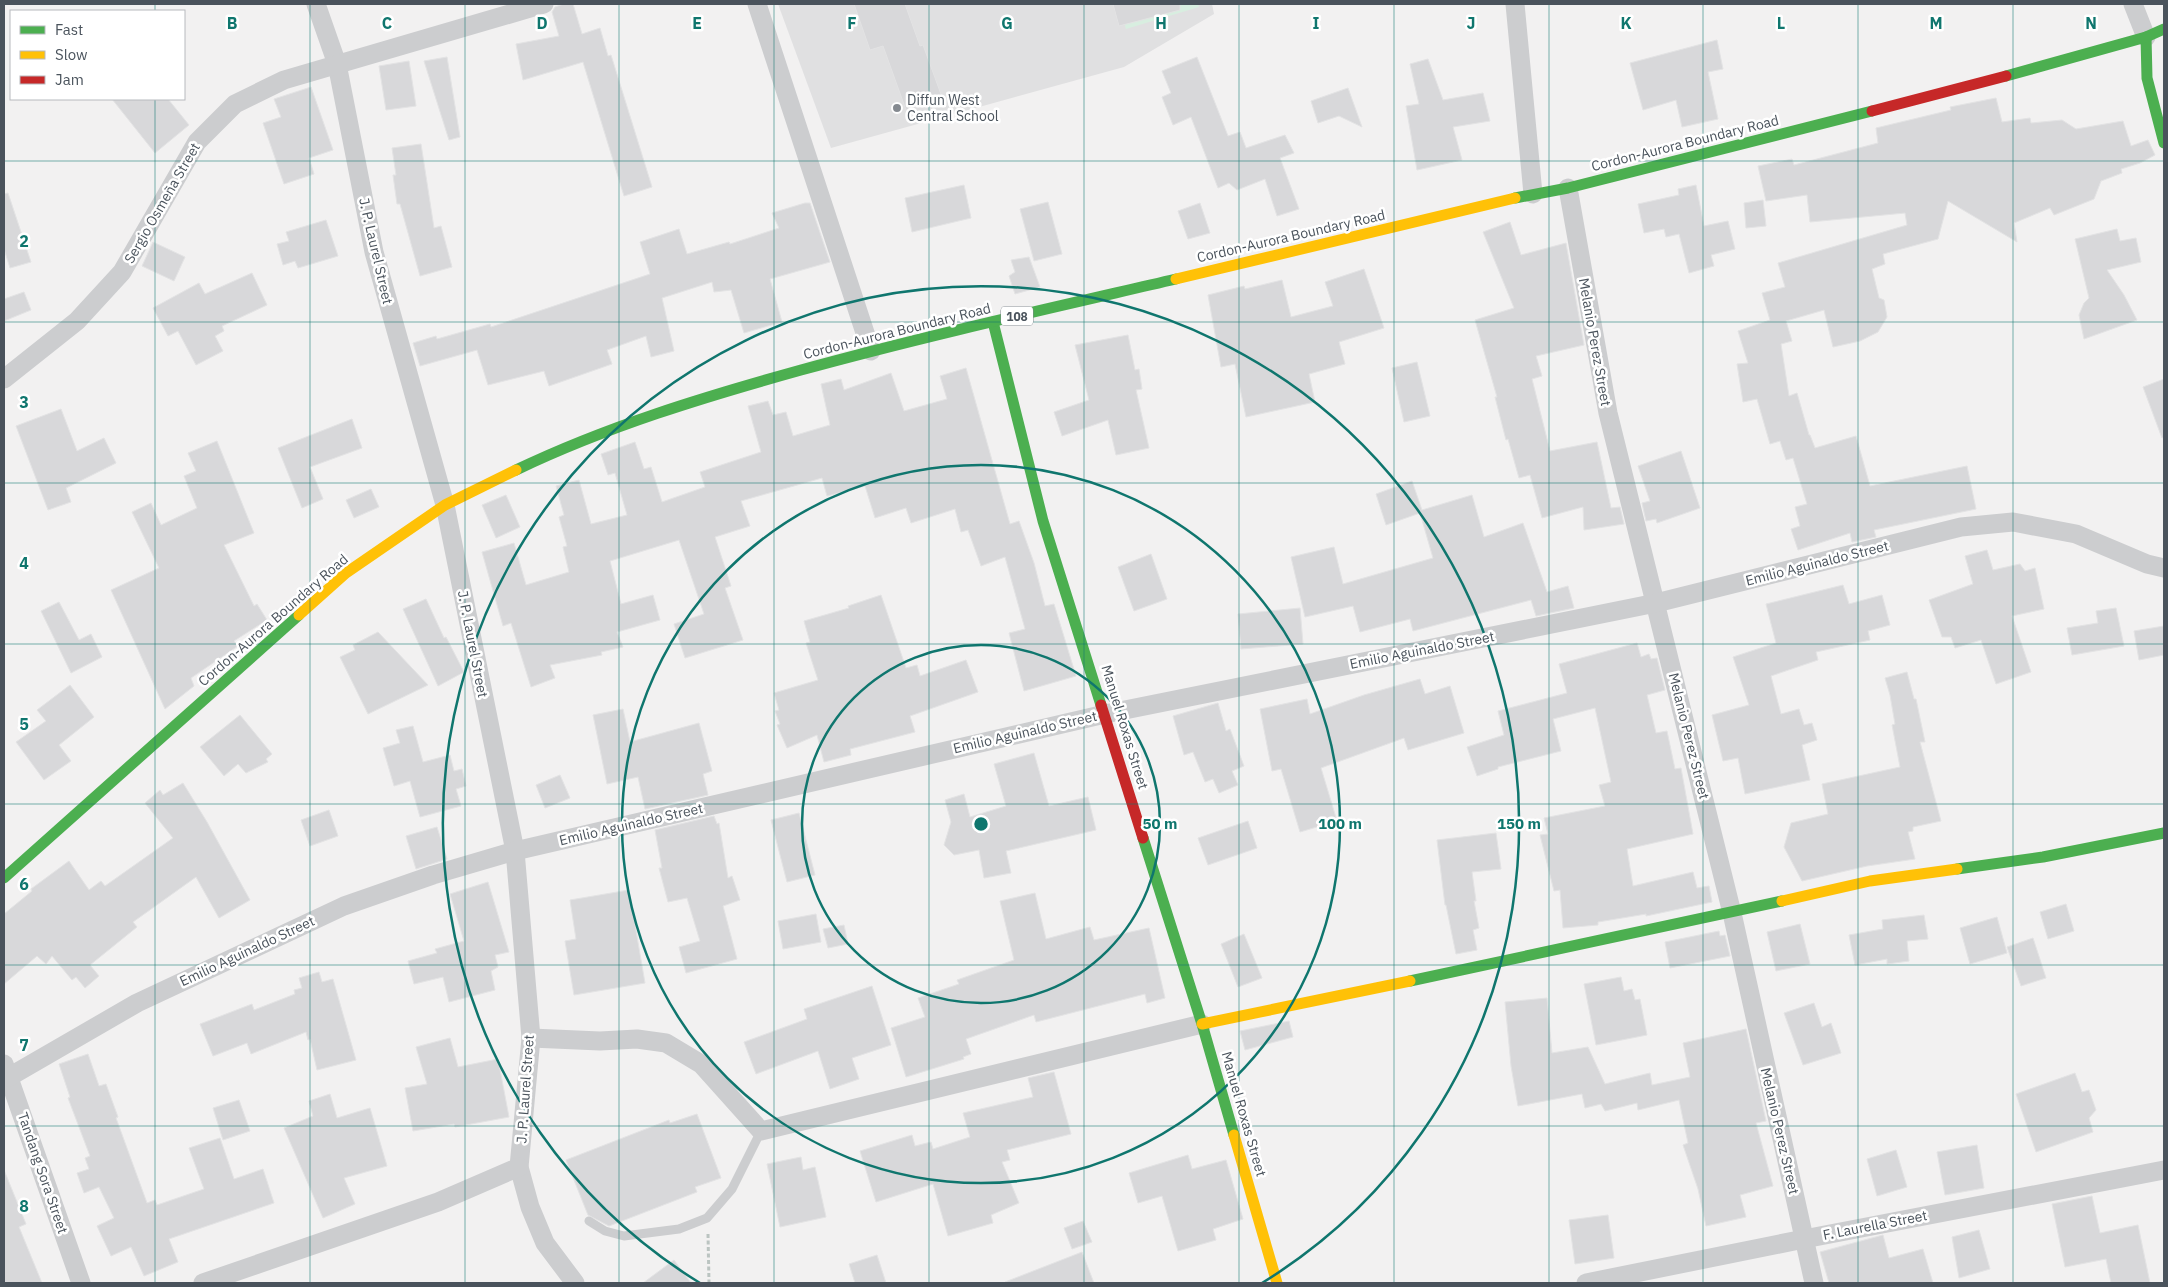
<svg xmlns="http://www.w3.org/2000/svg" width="2168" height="1287" font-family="'IBM Plex Sans',sans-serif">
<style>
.education{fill:#e0e0e1}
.green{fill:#d8eee0}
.building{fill:#d8d8da;stroke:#e3e3e4}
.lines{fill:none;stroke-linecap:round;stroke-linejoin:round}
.path{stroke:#bbc4c1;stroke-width:3;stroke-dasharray:4 2.5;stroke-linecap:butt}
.lane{stroke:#cccdcf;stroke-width:9}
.street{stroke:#cccdcf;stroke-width:19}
.fast{stroke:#4caf50;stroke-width:11}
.slow{stroke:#ffc107;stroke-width:11}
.jam{stroke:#c62828;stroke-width:11}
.grid{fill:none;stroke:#0f766e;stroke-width:1;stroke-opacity:0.55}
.ring{fill:none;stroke:#0f766e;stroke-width:2.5}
.poi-dot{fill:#858a90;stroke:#fff;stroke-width:2}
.labels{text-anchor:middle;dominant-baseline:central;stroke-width:5;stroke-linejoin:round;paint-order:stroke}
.shield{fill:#fff;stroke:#80878d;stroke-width:1}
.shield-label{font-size:12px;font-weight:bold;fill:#4a535c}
.poi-label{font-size:14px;fill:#4a535c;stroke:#fff;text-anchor:start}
.street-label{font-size:14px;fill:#4a535c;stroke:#fff}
.grid-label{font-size:16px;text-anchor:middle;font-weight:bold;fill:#0f766e;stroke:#fff;stroke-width:5;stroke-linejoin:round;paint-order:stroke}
.centre{fill:#0f766e;stroke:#fff;stroke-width:2.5}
.ring-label{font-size:15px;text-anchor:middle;font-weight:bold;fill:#0f766e;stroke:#fff;stroke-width:5;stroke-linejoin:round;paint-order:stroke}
</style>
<rect width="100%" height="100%" fill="#f2f1f1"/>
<path class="education" d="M778,4h434l2,10 -90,53 -293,81z"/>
<path class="green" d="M1118,4h80l1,3 -73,22z"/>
<g class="building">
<path d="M564,4h9l9,30 18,-6 8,28 3,-1 41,132 -28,9 -41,-134 -60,18 -7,-36 43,-8 -7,-24 3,-5z"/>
<path d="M854,4h51l15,42 3,-1 19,52 -36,13 -23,-64 -13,4z"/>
<path d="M1113,4h67v6l-61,16z"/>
<path d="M1717,40l6,29 -15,3 10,47 -36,8 -6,-27 -33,10 -13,-47z"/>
<path d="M447,57l13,80 -11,3 -25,-79z"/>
<path d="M1197,57l31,79 12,-4 6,16 39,-13 9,18 -14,5 19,51 -22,7 -12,-37 -28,11 -8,-7 -11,5 -27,-71 -18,8 -11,-28 9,-4 -9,-22z"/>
<path d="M1428,59l15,41 40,-7 7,28 -37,6 9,33 -45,10 -11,-64 13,-2 -9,-40z"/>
<path d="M409,61l7,45 -30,4 -7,-44z"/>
<path d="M311,87l22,63 -24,8 5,16 -30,10 -21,-61 18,-6 -7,-18z"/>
<path d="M1348,88l14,39 -23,-11 -21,7 -7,-22z"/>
<path d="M1996,98l6,24 28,-4 1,5 31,-3 14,9 47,-8 8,25 17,-6 7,15 -15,8 -19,6 1,4 -21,8 -7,18 -40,16 -4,-7 -36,15 3,19 -69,-41 -10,38 -55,15 2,10 -13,5 7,29 5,2 3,17 -9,15 -18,9 -27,6 -9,-37 -38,11 6,20 -11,3 8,52 8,-3 12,42h1l5,13 41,-12 14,50 97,-20 9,43 -102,21 2,7 -24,5 -2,-9 -52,17 -7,-21 9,-3 -5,-19 12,-3 -14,-46 -7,2 -6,-19 -10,3 -13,-45 -14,3 -6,-38 11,-1 -10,-32 32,-11 -8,-27 23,-6 -7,-24 129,-38 -2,-12 -95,9 -3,-27 -41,6 -8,-35 34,-7 2,6 84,-22 -2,-15 75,-18 -1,-3z"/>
<path d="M112,99h56l21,26 -34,28z"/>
<path d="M421,144l13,84 7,-2 11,41 -32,9 -20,-72h-3l-4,-29h3l-4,-27z"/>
<path d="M964,185l7,33 -59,14 -7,-34z"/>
<path d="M1696,185l8,41 24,-5 7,28 -24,6 3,11 -25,7 -10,-39 -13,3 -2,-8 -20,4 -6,-29 41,-9 -1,-6z"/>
<path d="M8,193l23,69 -21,6 -6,-19v-55z"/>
<path d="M1763,200l3,26 -20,2 -2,-25z"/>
<path d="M1048,202l14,52 -28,7 -14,-52z"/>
<path d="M805,203h5l20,59 -60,17 12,43 -38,11 -13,-43 -17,2 -2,-10 -50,16 12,53 -23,6 -5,-21 -39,14 5,14 -63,22 -5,-15 -56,14 -11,-35 -57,16 -7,-23 23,-7 1,3 53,-15 1,3 159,-53 -10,-32 39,-13 8,25 42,-12 1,2 49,-16 -7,-15z"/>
<path d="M1200,203l10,30 -22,6 -10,-28z"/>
<path d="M326,220l12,36 -40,12 -3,-7 -12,4 -6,-21 12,-3 -3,-9z"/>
<path d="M1510,222l11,33 45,-12 18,102 -48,11 6,20 -10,3 18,72 47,-9 14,66 9,-1 4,17 -40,6 -1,-23 -41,11 -12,-43 -11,3 -11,-39 -2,1 -11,-43h2l-22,-77 39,-12 -31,-76z"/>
<path d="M2117,229l3,12 16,-3 5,24 -34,8 17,25 13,25 -53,19 -5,-24 5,-12 5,-5 -14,-59z"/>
<path d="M153,242l32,15 -11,24 -32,-15z"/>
<path d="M1029,257l11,30 -25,7 -6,-18 6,-4 -4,-12z"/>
<path d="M1364,269l20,59 -45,14 6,22 -36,10 6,28 -69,15 -11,-53 -14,3 -13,-72 36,-9 1,3 37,-9 9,37 42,-11 -8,-24z"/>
<path d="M252,273l15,32 -45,21 2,5 -9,5 8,15 -27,14 -18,-34 -10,5 -15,-28 46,-25 6,11z"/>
<path d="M24,292l7,18 -27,11v-22z"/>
<path d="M1128,335l7,35 4,-1 3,20 -6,1 13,58 -33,7 -8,-35 -46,16 -8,-24 35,-12 -14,-55z"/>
<path d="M1417,362l13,54 -26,6 -12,-54z"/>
<path d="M966,368l44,156 9,-3 15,42 11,43 9,-2 22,72 -52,15 -15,-58 16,-4 -20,-72 -24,9 -13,-36 -7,2 -6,-23 -44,14 -5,-15 -31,10 -10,-32 -38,10 -5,-18 -81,23 9,25 -35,11 16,49 -6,2 18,52 -58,18 -11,-34 30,-10 -25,-74 -69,21 11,43 32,-9 7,25 -43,12 6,15 -22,5 1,3 -52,10 5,13 -24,9 -20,-64 -8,3 -21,-74 32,-9 12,42 43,-13 -6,-25 4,-1 -8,-29 5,-2 -8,-29 23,-6 12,44 36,-9 -12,-42 -7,2 -7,-21 34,-12 9,27 7,-2 11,35 43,-15 -5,-15 61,-20 -13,-46 20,-5 5,14 13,-3 7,24 37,-11 -9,-41 20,-5 3,11 47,-17 13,38 43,-12 -7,-23z"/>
<path d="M2164,379v58l-2,1 -19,-51z"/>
<path d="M61,409l16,42 27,-13 12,25 -50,25 5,14 -23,8 -32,-84z"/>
<path d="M352,419l10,29 -52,19 13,32 -21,9 -24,-60z"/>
<path d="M217,441l37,92 -30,12 30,61 3,-2 10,16 -33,21 4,5 -47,32 3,8 -29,23 -54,-119 48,-22 -27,-56 19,-9 10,22 36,-17 -13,-32 12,-5 -8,-18z"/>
<path d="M1681,451l19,57 -43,15 -1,-4 -10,2 -4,-18 8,-2 -12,-35z"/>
<path d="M1412,481l10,29 50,-15 12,42 39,-14 24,69 21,-6 6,22 -38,8 -5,-16 -118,31 -3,-12 -50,13 -7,-26 -48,11 -14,-60 43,-10 9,37 90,-26 -13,-45 -34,12 -10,-31z"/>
<path d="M371,489l8,18 -25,11 -8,-18z"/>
<path d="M506,495l14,32 -24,11 -14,-33z"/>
<path d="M1987,550l6,20 27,-6 5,7 10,-3 9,41 -32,7 19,56 -35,12 -15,-44 -26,8 -4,-11h-9l-13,-37 44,-16 -8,-28z"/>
<path d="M1151,554l16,45 -33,12 -16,-44z"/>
<path d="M1843,585l6,19 33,-9 8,30 -22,6 2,9 -54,12 2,8 -47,16 10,38 18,-5 5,16 8,-2 5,17 -15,5 8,35 -65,14 -7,-36 -15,3 -11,-46 37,-10 -16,-48 43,-14 -10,-39z"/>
<path d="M881,595l25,73 11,-3 3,11 46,-16 12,32 -68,24 5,16 -65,17 1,6 -27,7 -7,-27 -30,13 -10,-23 3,-1 -5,-13 4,-1 -5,-17 44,-13 -12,-37 4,-1 -6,-21 45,-13 -1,-2z"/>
<path d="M426,599l18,39 2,-1 18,35 -26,14 -35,-77z"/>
<path d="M59,602l20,38 12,-6 11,23 -31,16 -30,-62z"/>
<path d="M1300,608l3,36 -62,5 -3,-35z"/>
<path d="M2116,608l8,38 -52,9 -5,-27 31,-5 -2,-12z"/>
<path d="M2164,626v29l-25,5 -5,-29z"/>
<path d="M378,632l50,53 -60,29 -28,-57 15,-7 -2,-5z"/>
<path d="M1637,643l4,14 8,-3 2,5 6,-1 8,32 -18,5 9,38 11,-2 8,38 6,-1 12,66 -66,15 6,37 60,-14 4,16 12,-2 3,16 -66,14v-2l-48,8v3l-35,3 -3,-38 -6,1 -14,-56 8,-1 -4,-16 61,-12 -6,-21 12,-3 -16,-74 -42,11 8,32 -63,16v2l-21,7 -10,-29 37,-12 -6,-24 69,-18 -8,-29z"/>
<path d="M1907,672l7,27h2l9,43h-5l21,79 -28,6v4l-5,1 7,27 -48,7 -65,15 -18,-34 7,-24 37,-9 -6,-30 78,-17 -8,-42 3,-1 -5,-29 -5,-17z"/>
<path d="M1420,679l5,15 25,-8 14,47 -56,17 -4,-12 -83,30 16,53 -37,11 -19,-63 -9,2 -12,-62 47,-10 3,15 54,-19z"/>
<path d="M70,685l24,32 -35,28 12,16 -27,19 -28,-38 30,-21 -9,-11z"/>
<path d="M1218,703l8,28 4,-2 14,37 -12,5 6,14 -19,8 -6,-14 -8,3 -12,-30 -9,3 -11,-39z"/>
<path d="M623,709l7,33 69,-19 13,48 -9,3 5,21 -63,14 -7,-32 -31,7 -14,-69z"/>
<path d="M240,715l32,39 -6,5 2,3 -22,11 -8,-9 -14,12 -24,-29z"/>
<path d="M413,726l10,36 27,-7 4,16 8,-2 4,17 -10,3 5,17 -41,11 -10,-36 -16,5 -11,-38 17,-5 -4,-13z"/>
<path d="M1034,753l15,53 39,-9 8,33 -90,21 5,22 -27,5 -5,-28 -25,5 -10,-10 7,-23 -6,-22 19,-6 6,23 36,-11 -12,-42z"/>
<path d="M560,775l10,23 -25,10 -9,-23z"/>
<path d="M183,783l24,39 43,78 -31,18 -23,-41 -63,45 4,5 -47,38 9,11 -14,12 -9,-11 -4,3 -20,-24 -6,8 -9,-8 -33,28v-70l28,-23 -1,-2 38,-28 20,29 12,-9 4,5 68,-48 -28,-35 15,-13 3,5z"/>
<path d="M329,810l9,26 -28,10 -9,-26z"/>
<path d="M799,813l16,62 -28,7 -16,-62z"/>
<path d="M714,816l3,8 2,-1 9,55 4,-2 8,24 -17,6 14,53 -51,14 -7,-26 21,-6 -13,-43 -19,4 -9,-34h3l-7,-38z"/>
<path d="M1248,821l9,27 -49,17 -10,-27z"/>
<path d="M437,827l10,32 -31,10 -10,-33z"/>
<path d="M1496,833l5,36 -29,3 4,29h-2l5,27 -6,2 4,20 -21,4 -10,-49h-1l-8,-65z"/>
<path d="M488,882l21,70 -14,3 3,12 -7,4 4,19 -46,12 -6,-25 -29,7 -6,-23 29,-8 -2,-4 29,-8 -14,-47z"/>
<path d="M629,890l16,93 -71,12 -9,-54 11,-2 -6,-39z"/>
<path d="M1035,893l11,46 44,-12 4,13 55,-12 16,70 -18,5 -2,-9 -109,28 -2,-7 -68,24 5,15 -8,3 1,2 -58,18 -15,-49 34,-11 -7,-19 41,-14 -2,-4 57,-20 -14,-59z"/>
<path d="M2066,904l8,27 -26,8 -8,-27z"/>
<path d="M816,914l5,28 -38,7 -5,-28z"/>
<path d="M1924,915l4,24 -21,2 2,20 -22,3v-5l-32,6 -6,-30 34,-6 -1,-9z"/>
<path d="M1997,917l10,36 -37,11 -10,-36z"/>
<path d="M1800,924l10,40 -34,7 -9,-39z"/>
<path d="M844,925l4,19 -20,4 -5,-19z"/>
<path d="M1719,931l1,5 5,-1 5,21 -60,12 -5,-26z"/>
<path d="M1244,934l18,44 -24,9 -17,-43z"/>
<path d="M2033,938l13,40 -25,8 -14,-39z"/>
<path d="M319,972l3,10 11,-3 23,81 -39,10 -7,-31 -2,1 -2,-8 -55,22 -4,-11 -34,13 -13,-32 52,-20 2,6 41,-16 -1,-4 8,-2 -3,-10z"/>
<path d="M1621,977l3,14 8,-2 3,11 5,-1 7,36 -51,10 -12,-61z"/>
<path d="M872,986l19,59 -39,13 7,21 -29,10 -12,-38 -62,23 -12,-32 63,-23 -3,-10z"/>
<path d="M1547,998l5,55 36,-6 17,37 45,-11 2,12 38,-8 -7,-34 63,-14 20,92 -10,2 17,63 -33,9 6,22 -40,9 -8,-37 -15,-44 5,-2 -9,-43 -41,10 -1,-7 -32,8 -4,-7 -16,4 -3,-14 -64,12 -7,-40 -6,-64z"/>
<path d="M1814,1003l8,24 9,-4 10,30 -38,12 -19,-52z"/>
<path d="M1289,1021l4,16 -48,13 -5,-19z"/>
<path d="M450,1038l8,29 40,-8 11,58 -54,10 -1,-3 -41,7 -8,-43 22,-4 -11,-37z"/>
<path d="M88,1054l11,32 7,-2 12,33 -2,1 31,85 8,-3 2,5 47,-16 -15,-41 31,-10 14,41 29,-10 11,34 -105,36 9,23 -34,14 -13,-29 -20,9 -14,-30 17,-8 -15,-31 -15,6 -7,-20 12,-4 -4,-11 5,-2 -22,-58 2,-1 -11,-33z"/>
<path d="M1054,1072l17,62 -64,16 3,10 -8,2 17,41 -28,12 2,8 -45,13 -15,-52 -57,18 -16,-51 52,-16 3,11 16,-4 2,7 37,-12 -7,-24 70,-16 -5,-19z"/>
<path d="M2075,1073l7,19 7,-2 7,20 -7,8 4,14 -57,20 -20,-58z"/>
<path d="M330,1094l7,24 33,-10 17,58 -43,12 11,26 -32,14 -39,-90 29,-12 -4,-15z"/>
<path d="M239,1100l11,31 -27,9 -10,-32z"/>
<path d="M697,1114l24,64 -26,9 2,5 -88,34 -21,-11 -22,-55 103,-40 1,3z"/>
<path d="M1977,1145l7,43 -39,7 -8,-43z"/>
<path d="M1896,1150l11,37 -30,9 -10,-37z"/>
<path d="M1188,1155l4,14 34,-9 17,59 -30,10 3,11 -38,11 -16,-55 -24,7 -9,-30z"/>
<path d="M801,1157l2,13 12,-3 11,50 -46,10 -13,-63z"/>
<path d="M4,1170l22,54 -7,3 23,56h-38z"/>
<path d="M2092,1196l8,37 38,-8 12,58h-39l-5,-24 -41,8 -13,-63z"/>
<path d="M1608,1215l6,43 -39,6 -6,-44z"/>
<path d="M1083,1221l9,21 -20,7 -8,-21z"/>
<path d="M1979,1230l11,39 -31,9 -7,-41z"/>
<path d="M1883,1235l6,23 34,-9 10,34h-104l-9,-31z"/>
<path d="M1082,1252l12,31h-89v-1z"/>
<path d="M877,1255l9,28h-31l-6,-19z"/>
<path d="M674,1260l17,23h-48z"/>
</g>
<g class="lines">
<path class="path" d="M708,1234l1,49"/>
<path class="lane" d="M589,1221l16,10 19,5 55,-7 28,-11 25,-29 29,-58"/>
<g class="street">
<path d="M316,4l21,60 37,188 71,253 70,346 16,187 -12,129 11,40 15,36 30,40"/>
<path d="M757,4l114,347"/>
<path d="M1515,4l18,190"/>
<path d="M2133,4l13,33"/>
<path d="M1568,188l40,225 124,500 82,370"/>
<path d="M4,379l73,-58 45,-49 75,-130 38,-38 49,-24 260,-76"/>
<path d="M531,1038l69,3 37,-2 29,4 35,21 60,67 441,-107"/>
<path d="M4,1064l77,219"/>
<path d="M9,1077l128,-74 207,-97 89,-31 82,-24 590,-137 551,-111 305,-76 52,-5 63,12 71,30 17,4"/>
<path d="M203,1283l235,-81 81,-35"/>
<path d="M1586,1283l218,-44 360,-69"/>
</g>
<g class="fast">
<path d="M2146,37l1,41 17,65"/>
<path d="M2006,76l140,-39 18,-8"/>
<path d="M1515,198l53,-10 304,-77"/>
<path d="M993,322l50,199 58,184"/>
<path d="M516,470c92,-44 188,-73 285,-100 124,-34 250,-62 375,-91"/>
<path d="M1143,838l59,186 32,111"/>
<path d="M1957,869l86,-12 121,-24"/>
<path d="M4,878l295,-263"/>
<path d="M1410,981l372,-80"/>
</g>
<g class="slow">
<path d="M1176,279l339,-81"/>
<path d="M299,615l47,-42 99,-68 71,-35"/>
<path d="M1782,901l88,-20 87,-12"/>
<path d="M1202,1024l208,-43"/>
<path d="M1234,1135l43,148"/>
</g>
<g class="jam">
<path d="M1872,111l134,-35"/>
<path d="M1101,705l42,133"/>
</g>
</g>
<path class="grid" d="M155,4v7M310,4v1279M465,4v1279M619,4v1279M774,4v1279M929,4v1279M1084,4v1279M1239,4v1279M1394,4v1279M1549,4v1279M1703,4v1279M1858,4v1279M2013,4v1279M155,99v1184M4,161h2160M4,322h2160M4,483h2160M4,644h2160M4,804h2160M4,965h2160M4,1126h2160"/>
<g class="ring">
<circle cx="981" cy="824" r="179"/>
<circle cx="981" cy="824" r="359"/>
<path d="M700 1283A538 538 0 1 1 1262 1283"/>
</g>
<circle class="poi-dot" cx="897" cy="108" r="5"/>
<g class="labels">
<rect class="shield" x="1001" y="306.5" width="32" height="19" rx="4"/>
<g class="shield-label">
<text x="1017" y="316">108</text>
</g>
<g class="poi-label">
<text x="907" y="100">Diffun West<tspan x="907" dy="16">Central School</tspan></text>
</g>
<g class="street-label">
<text transform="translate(1685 143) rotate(-14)">Cordon-Aurora Boundary Road</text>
<text transform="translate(162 203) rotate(-60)">Sergio Osmeña Street</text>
<text transform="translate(1291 236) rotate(-13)">Cordon-Aurora Boundary Road</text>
<text transform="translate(376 251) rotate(77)">J. P. Laurel Street</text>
<text transform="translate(897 331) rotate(-14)">Cordon-Aurora Boundary Road</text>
<text transform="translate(1595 342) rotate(80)">Melanio Perez Street</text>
<text transform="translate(1817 563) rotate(-14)">Emilio Aguinaldo Street</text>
<text transform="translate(273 620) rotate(-41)">Cordon-Aurora Boundary Road</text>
<text transform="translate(473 644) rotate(79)">J. P. Laurel Street</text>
<text transform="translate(1422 650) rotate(-11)">Emilio Aguinaldo Street</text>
<text transform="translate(1125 727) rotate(73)">Manuel Roxas Street</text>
<text transform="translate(1025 732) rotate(-13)">Emilio Aguinaldo Street</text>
<text transform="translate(1689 736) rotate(76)">Melanio Perez Street</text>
<text transform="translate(631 824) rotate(-13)">Emilio Aguinaldo Street</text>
<text transform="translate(247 951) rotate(-25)">Emilio Aguinaldo Street</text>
<text transform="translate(525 1089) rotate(-86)">J. P. Laurel Street</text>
<text transform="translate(1244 1114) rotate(74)">Manuel Roxas Street</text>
<text transform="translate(1780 1131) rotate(77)">Melanio Perez Street</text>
<text transform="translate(43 1173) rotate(71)">Tandang Sora Street</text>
<text transform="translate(1875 1225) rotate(-11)">F. Laurella Street</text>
</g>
</g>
<g class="grid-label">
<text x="232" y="29">B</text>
<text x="387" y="29">C</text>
<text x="542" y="29">D</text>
<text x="697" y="29">E</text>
<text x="852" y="29">F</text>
<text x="1007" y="29">G</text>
<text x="1161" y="29">H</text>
<text x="1316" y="29">I</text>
<text x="1471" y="29">J</text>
<text x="1626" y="29">K</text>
<text x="1781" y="29">L</text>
<text x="1936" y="29">M</text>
<text x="2091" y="29">N</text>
<text x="24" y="247">2</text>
<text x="24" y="408">3</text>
<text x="24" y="569">4</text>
<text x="24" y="730">5</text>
<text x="24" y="890">6</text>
<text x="24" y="1051">7</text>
<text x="24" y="1212">8</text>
</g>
<circle cx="981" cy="824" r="8" class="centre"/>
<g class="ring-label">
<text x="1160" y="829">50 m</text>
<text x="1340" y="829">100 m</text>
<text x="1519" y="829">150 m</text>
</g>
<rect width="2168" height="1287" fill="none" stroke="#4a535c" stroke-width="10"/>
<rect x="10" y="10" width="175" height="90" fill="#ffffff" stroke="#b7babe"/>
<rect x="20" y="26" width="25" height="8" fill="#4caf50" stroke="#b7babe"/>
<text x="55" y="35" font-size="15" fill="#4a535c">Fast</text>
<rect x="20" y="51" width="25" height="8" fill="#ffc107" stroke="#b7babe"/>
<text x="55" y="60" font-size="15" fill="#4a535c">Slow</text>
<rect x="20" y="76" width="25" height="8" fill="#c62828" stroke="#b7babe"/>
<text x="55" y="85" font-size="15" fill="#4a535c">Jam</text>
</svg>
